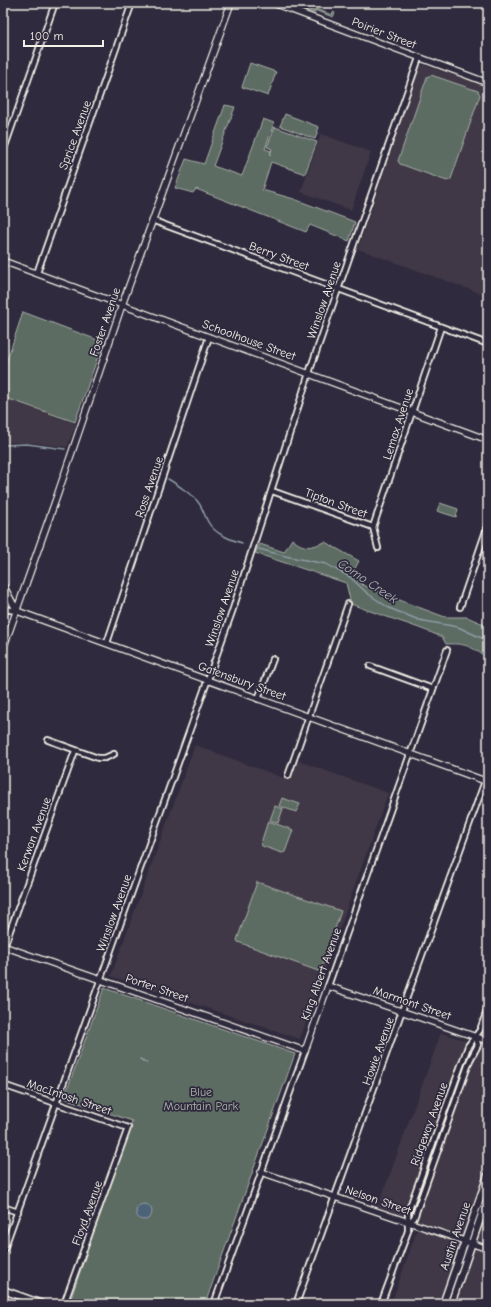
<svg xmlns="http://www.w3.org/2000/svg" width="491" height="1307" font-family="'Comic Neue',sans-serif">
<style>
.built{fill:#413946}
.green{fill:#5c6c64;stroke:#a8aea6}
.water{fill:#4c6377;stroke:#8f9ca4}
.lines{fill:none;stroke-linecap:round;stroke-linejoin:round}
.stream{stroke:#8f9ca4;stroke-width:1.5}
.minor-casing{stroke:#f4f1e8;stroke-width:8}
.tertiary-casing{stroke:#f4f1e8;stroke-width:8}
.secondary-casing{stroke:#f4f1e8;stroke-width:9}
.minor{stroke:#2f2a3d;stroke-width:4.5}
.tertiary{stroke:#2f2a3d;stroke-width:5.5}
.secondary{stroke:#2f2a3d;stroke-width:6}
.labels{text-anchor:middle;dominant-baseline:central;stroke-width:3.5;stroke-linejoin:round;paint-order:stroke}
.street-label{font-size:12px;fill:#f4f1e8;stroke:#2f2a3d}
.park-label{font-size:12px;fill:#b0b5ad;stroke:#2f2a3d}
.water-label{font-size:13px;font-style:italic;fill:#b1b8bb;stroke:#2f2a3d}
</style>
<rect width="100%" height="100%" fill="#2f2a3d"/>
<filter id="ink" filterUnits="userSpaceOnUse"><feTurbulence type="fractalNoise" baseFrequency=".025" numOctaves="2"/><feDisplacementMap in="SourceGraphic" scale="8" xChannelSelector="R" yChannelSelector="G"/><feConvolveMatrix kernelMatrix="1 2 1 2 8 2 1 2 1" color-interpolation-filters="sRGB"/></filter>
<g filter="url(#ink)">
<g class="built">
<path d="M423,65l65,21v210l-130,-47 62,-182z"/>
<path d="M321,134l50,18 -20,58 -50,-18z"/>
<path d="M3,397l73,27 -9,23 -31,-4 -33,-1z"/>
<path d="M195,745l94,35 7,-20 92,33 -88,246 -189,-63z"/>
<path d="M488,1021v283h-97l29,-82 -42,-15 63,-174 39,12z"/>
</g>
<g class="green">
<path d="M291,3l24,9v1l-22,-6 -3,-1z"/>
<path d="M295,3h5l32,12 1,-3 2,1 -2,4z"/>
<path d="M250,63l26,9 -8,24 -26,-9z"/>
<path d="M431,75l47,16 2,4 -29,84 -4,2 -47,-17 -2,-3 29,-84z"/>
<path d="M225,105l10,2 -22,59 29,10 21,-57 11,4 -9,26 6,2 -1,4 2,-6 -5,-2 8,-20 42,15 -12,32 -34,-12 -9,28 32,9 61,23 -6,19 -39,-16 -4,7 -110,-43 -3,4 -18,-5 11,-29 18,5z"/>
<path d="M285,114l34,13 -4,12 -35,-13z"/>
<path d="M23,312l80,30 -28,80 -72,-25v-25z"/>
<path d="M440,503l18,6 -2,8 -19,-6z"/>
<path d="M292,539c13,11 19,8 33,3l34,19 -7,13 11,11 44,18 38,14h22l21,9v32c-18,-11 -20,-15 -42,-14l-4,-7c-31,-13 -60,-21 -91,-33l-5,-21 -91,-30 5,-9 24,8z"/>
<path d="M282,798l18,6 -4,8 -17,-6z"/>
<path d="M275,806l8,3 -5,14 -8,-3z"/>
<path d="M268,821l25,9 -8,22 -3,1 -20,-7 -1,-3z"/>
<path d="M257,882l84,29 -20,59 -3,1 -80,-29 -1,-2z"/>
<path d="M104,988l191,66 -90,250h-136l63,-183 -68,-23z"/>
</g>
<circle class="water" cx="144" cy="1212" r="8"/>
<g class="lines">
<g class="stream">
<path d="M3,445l24,-1 38,5"/>
<path d="M168,479c7,4 26,17 30,23 5,6 6,13 10,20 7,12 21,17 34,21"/>
<path d="M259,549l26,7 41,8 24,13 17,16 22,15 30,12 39,7 30,14"/>
<path d="M140,1059l7,4"/>
</g>
<g class="minor-casing">
<g id="minor">
<path d="M3,152l52,-149"/>
<path d="M154,221l334,123"/>
<path d="M37,273l95,-270"/>
<path d="M272,491l101,36 5,21"/>
<path d="M373,527l68,-200"/>
<path d="M460,607l28,-82"/>
<path d="M3,609l14,2"/>
<path d="M107,643l102,-306"/>
<path d="M370,666l63,23"/>
<path d="M258,699l15,-40"/>
<path d="M48,740l50,18h7l9,-4"/>
<path d="M288,776l60,-172"/>
<path d="M4,947l71,-196"/>
<path d="M328,986l119,-336"/>
<path d="M3,1085l125,43 -64,176"/>
<path d="M3,1207l15,5"/>
<path d="M409,1222l5,-4 56,-158 8,-15 -2,-8"/>
<path d="M3,1252l229,-640 80,-248 107,-306"/>
<path d="M214,1304l91,-253"/>
<path d="M296,1304l189,-523"/>
<path d="M381,1304l27,-73v-19l60,-166 12,-16 8,-22"/>
</g>
</g>
<g class="tertiary-casing">
<g id="tertiary">
<path d="M273,3l215,80"/>
<path d="M3,261l485,179"/>
<path d="M3,585l14,26 471,171"/>
<path d="M3,649l54,-153 65,-191 109,-302"/>
<path d="M3,946l302,105 23,-65 160,55"/>
<path d="M261,1172l227,77"/>
</g>
</g>
<g class="secondary-casing">
<g id="secondary">
<path d="M3,1290l39,14"/>
<path d="M443,1304l45,-129"/>
<path d="M451,1304l37,-108"/>
</g>
</g>
<use href="#minor" class="minor"/>
<use href="#tertiary" class="tertiary"/>
<use href="#secondary" class="secondary"/>
</g>
</g>
<g class="labels">
<g class="street-label">
<text transform="translate(384 33) rotate(21)">Poirier Street</text>
<text transform="translate(75 135) rotate(-70)">Sprice Avenue</text>
<text transform="translate(279 256) rotate(20)">Berry Street</text>
<text transform="translate(324 300) rotate(-71)">Winslow Avenue</text>
<text transform="translate(105 322) rotate(-71)">Foster Avenue</text>
<text transform="translate(249 340) rotate(20)">Schoolhouse Street</text>
<text transform="translate(398 424) rotate(-72)">Lemax Avenue</text>
<text transform="translate(149 487) rotate(-71)">Ross Avenue</text>
<text transform="translate(336 503) rotate(20)">Tipton Street</text>
<text transform="translate(222 608) rotate(-71)">Winslow Avenue</text>
<text transform="translate(242 681) rotate(20)">Gatensbury Street</text>
<text transform="translate(34 834) rotate(-70)">Kerwan Avenue</text>
<text transform="translate(114 913) rotate(-70)">Winslow Avenue</text>
<text transform="translate(321 974) rotate(-70)">King Albert Avenue</text>
<text transform="translate(157 988) rotate(19)">Porter Street</text>
<text transform="translate(412 1003) rotate(19)">Marmont Street</text>
<text transform="translate(378 1051) rotate(-70)">Howie Avenue</text>
<text transform="translate(69 1097) rotate(19)">MacIntosh Street</text>
<text transform="translate(429 1124) rotate(-70)">Ridgeway Avenue</text>
<text transform="translate(378 1200) rotate(19)">Nelson Street</text>
<text transform="translate(87 1213) rotate(-70)">Floyd Avenue</text>
<text transform="translate(455 1236) rotate(-71)">Austin Avenue</text>
</g>
<g class="park-label">
<text x="201" y="1092">Blue<tspan x="201" dy="14">Mountain Park</tspan></text>
</g>
<g class="water-label">
<text transform="translate(368 581) rotate(34)">Como Creek</text>
</g>
</g>
<rect width="491" height="1307" fill="none" stroke="#2f2a3d" stroke-width="16"/>
<rect x="8" y="8" width="475" height="1291" fill="none" stroke="#f4f1e8" stroke-width="1.5" filter="url(#ink)"/>
<path d="M24 40v6h79v-6" fill="none" stroke="#f4f1e8" stroke-width="2"/>
<text x="30" y="40" font-size="12" fill="#f4f1e8" stroke="#2f2a3d" stroke-width="3" paint-order="stroke">100 m</text>
</svg>
